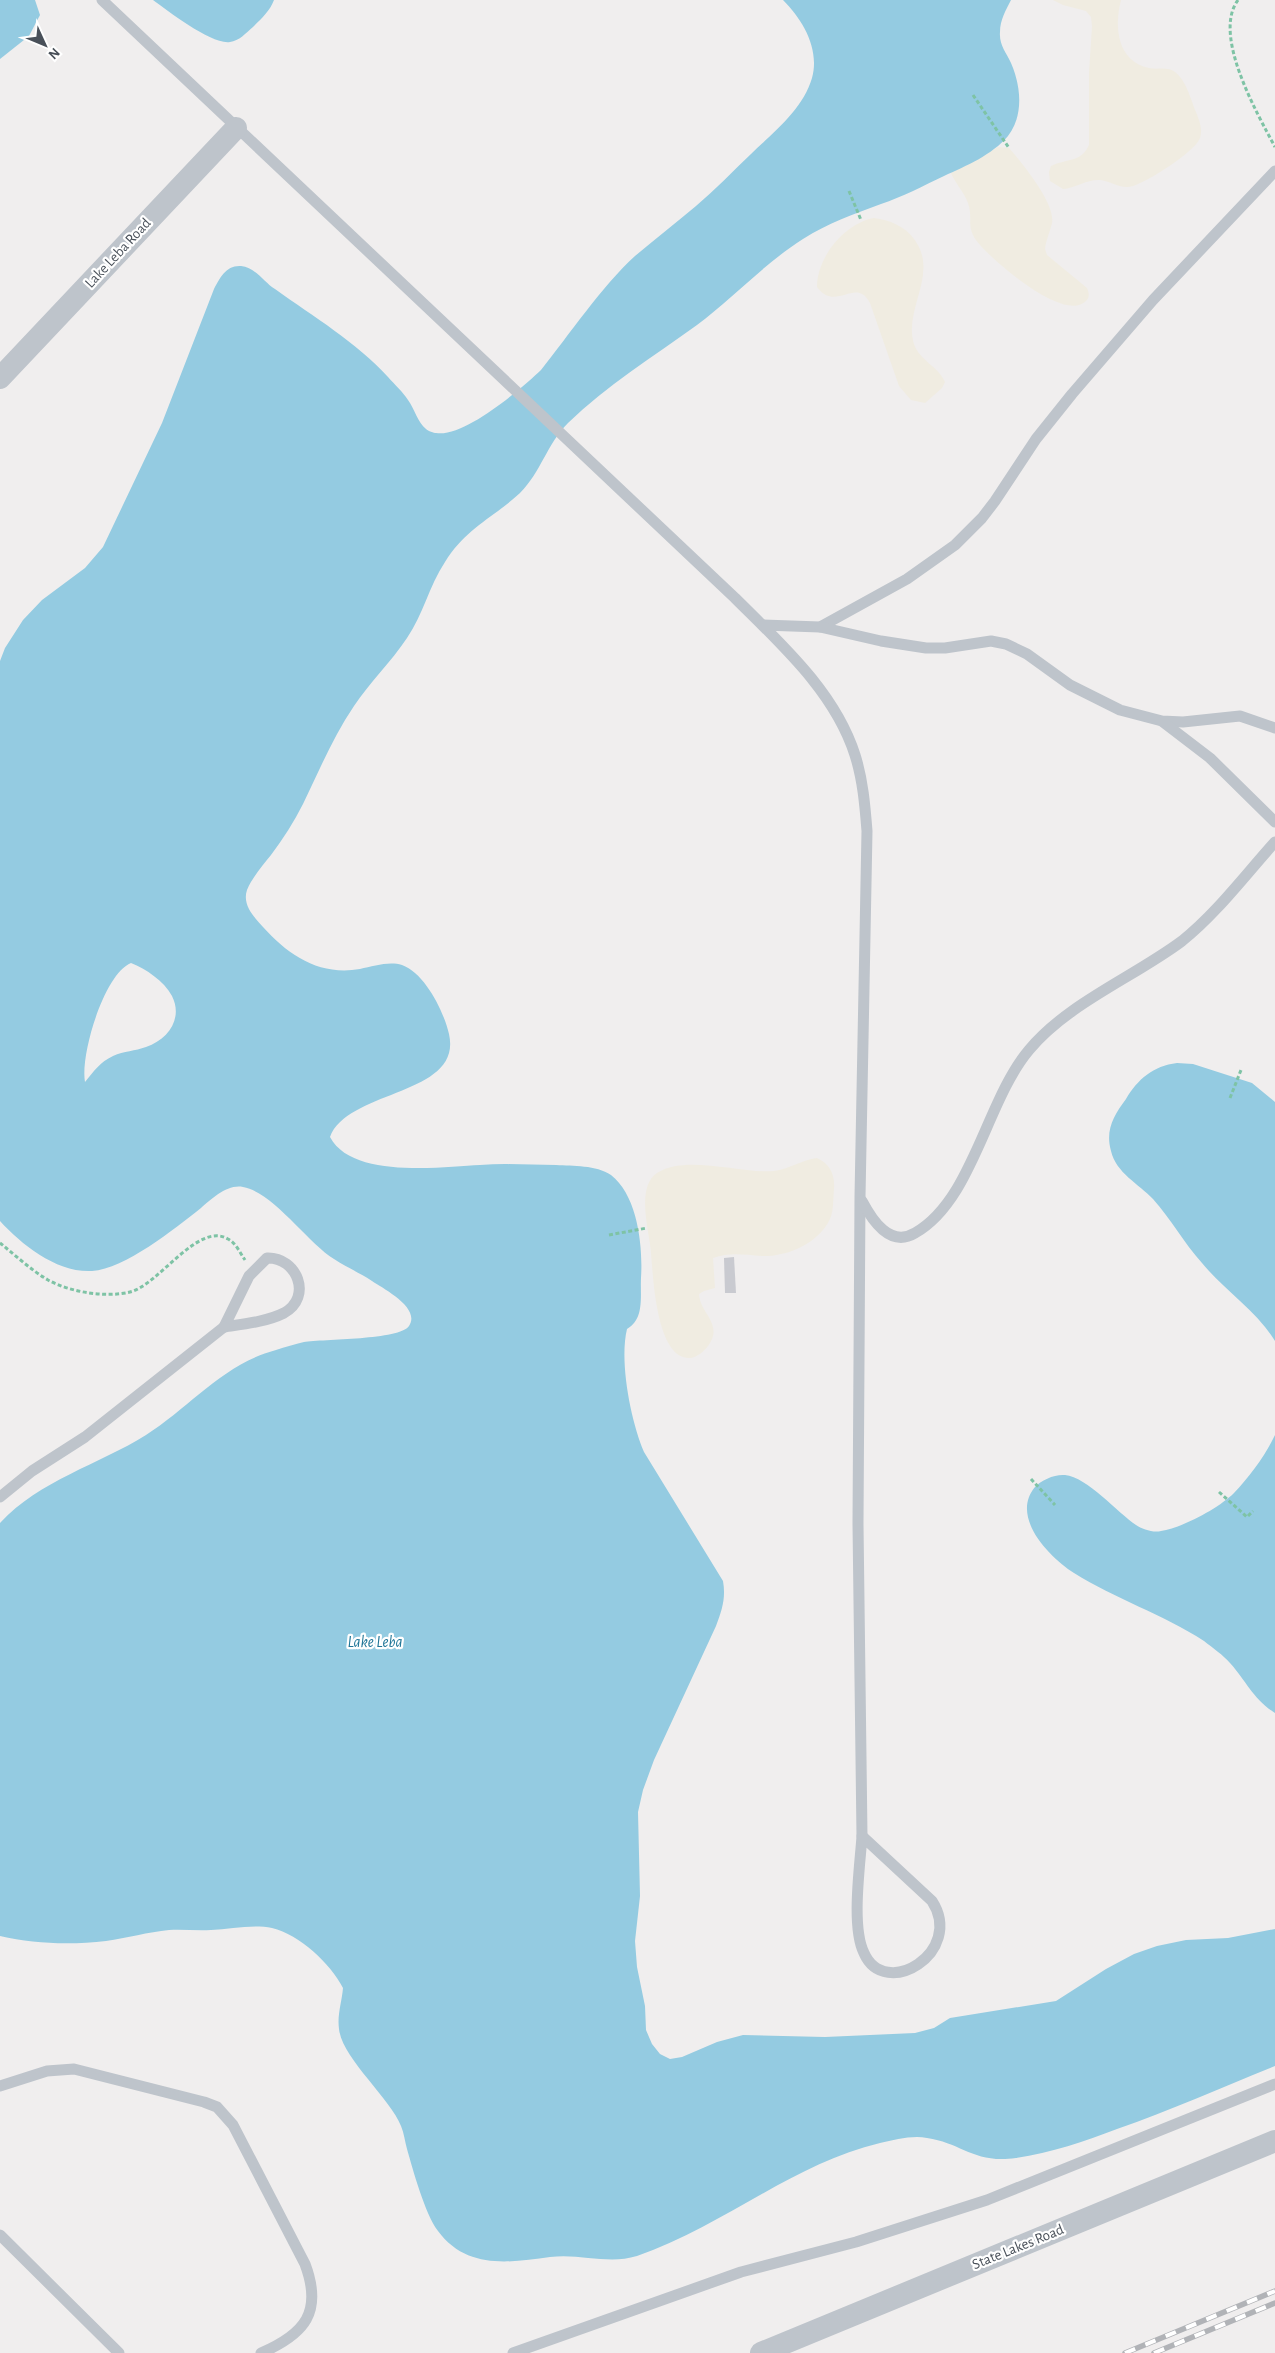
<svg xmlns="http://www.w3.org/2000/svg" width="1275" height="2353" font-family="'Alegreya Sans',sans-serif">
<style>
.sand{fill:#f0ece1}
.water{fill:#94cbe1;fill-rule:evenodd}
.building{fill:#c9cad0}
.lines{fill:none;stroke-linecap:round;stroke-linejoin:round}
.path{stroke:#7ec3a5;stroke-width:3;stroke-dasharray:4 2.5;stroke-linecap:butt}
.lane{stroke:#bec4cb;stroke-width:11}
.street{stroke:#bec4cb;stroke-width:22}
.rail-casing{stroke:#b1b3b7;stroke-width:5.5}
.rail{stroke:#fff;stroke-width:4;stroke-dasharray:11;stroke-linecap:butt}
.labels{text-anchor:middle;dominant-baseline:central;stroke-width:4.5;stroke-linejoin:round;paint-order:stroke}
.street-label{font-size:15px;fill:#495059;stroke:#fff}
.water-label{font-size:16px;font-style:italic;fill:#1e7597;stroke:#fff}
</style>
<rect width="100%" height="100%" fill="#f0eeee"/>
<g class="sand">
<path d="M1053,0h68c-7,27 -4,61 28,68 9,2 19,-2 26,4 11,8 16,28 21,40 3,8 7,17 4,26 -5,14 -53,44 -67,48 -12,4 -22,-5 -33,-6 -12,-1 -25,8 -37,9l-13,-8 -1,-9 2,-6c16,-8 30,-3 38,-21v-72l3,-47 -1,-9 -5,-6 -23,-6z"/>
<path d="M998,147l11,1c13,15 47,56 43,75 -2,9 -6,17 -7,26l2,6 40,33c2,5 3,9 -1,13 -22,22 -92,-40 -106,-56 -16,-18 -6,-25 -12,-42 -4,-11 -13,-20 -17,-30z"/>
<path d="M874,218c15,2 31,8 40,21 26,35 -11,69 0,105 5,16 25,23 31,38l-3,6 -17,15 -14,-3 -12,-14 -29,-83c-14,-27 -34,10 -53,-16 0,-30 28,-64 57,-69z"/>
<path d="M817,1158c13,6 18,16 17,31 -1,9 0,21 -4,30 -11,24 -43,38 -68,37 -18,-1 -32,-4 -49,2l2,30 -11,3 -5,3c1,19 23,29 11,49 -4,7 -13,15 -21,15 -33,0 -36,-83 -38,-105 -1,-20 -16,-65 6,-80 29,-19 84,1 117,-2 15,-2 28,-11 43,-13z"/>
</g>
<g class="water">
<path d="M0,0h35l5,15 -11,21 -29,23z"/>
<path d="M153,0h121c-4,11 -13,19 -21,27 -7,6 -14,14 -23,15 -18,3 -62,-31 -77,-42z"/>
<path d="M783,0h228c-5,10 -11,20 -11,32 -1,13 6,20 11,31 10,23 13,52 -3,73 -16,19 -42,30 -64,40 -21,10 -42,21 -63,28 -27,10 -53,19 -78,35 -38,24 -70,59 -106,86 -44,32 -90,60 -129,98 -21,21 -27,49 -48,70 -27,25 -54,35 -75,69 -16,24 -22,53 -38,76 -16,24 -37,44 -53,68 -21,31 -35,65 -51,98 -9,18 -20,35 -32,51 -8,10 -19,23 -24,35 -5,15 7,27 16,37 26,29 57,49 97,42 14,-3 29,-8 42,-4 23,8 42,47 47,69 14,62 -101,55 -119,103 22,42 112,30 150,28 25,-2 51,0 76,0 17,1 40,0 55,10 27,21 32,72 30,103 -1,17 4,41 -14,51 -8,33 4,92 17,123l79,129c3,17 -1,29 -7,45l-62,134 -11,30 -5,22 2,84 -5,45 2,26 8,39 1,24 6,14 8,10 10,5 12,-2 35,-15 26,-7 82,2 90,-4 19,-5 16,-10 106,-17 50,-32 28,-15 23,-8 29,-6 42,-2 47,-9v137c-52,21 -104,44 -158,63 -32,12 -66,24 -101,29 -42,6 -54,-15 -89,-20 -15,-3 -32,2 -47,5 -88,21 -158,84 -243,113 -29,9 -57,-3 -87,1 -42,6 -84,12 -112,-26 -13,-17 -25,-61 -31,-82 -2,-7 -3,-16 -6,-23 -11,-28 -59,-68 -62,-97 -2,-14 3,-28 4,-41 -13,-25 -43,-53 -71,-60 -19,-4 -41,1 -61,2 -14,1 -28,-1 -42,0 -21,2 -42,8 -63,11 -35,4 -72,3 -106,-5v-413c40,-43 98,-58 146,-88 44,-28 77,-71 130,-85 9,-3 19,-6 28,-8 19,-3 96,-2 105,-16 12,-18 -25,-37 -37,-45 -12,-8 -26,-14 -38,-22 -27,-17 -61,-67 -91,-72 -16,-3 -31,12 -42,21 -27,21 -76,61 -109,63 -35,2 -70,-26 -92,-50v-560l5,-13 18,-28 19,-20 43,-32 18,-21 59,-124 52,-134c6,-11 12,-24 27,-23 14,1 23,16 34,23 39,28 81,53 113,88 7,8 15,15 20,23 6,8 10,23 18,29 2,2 8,4 10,4 28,5 85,-44 105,-63 28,-35 61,-84 94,-114 20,-17 41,-33 61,-50 19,-16 37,-35 55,-52 23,-22 52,-45 61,-76 8,-29 -9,-58 -29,-78zM131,963c15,6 33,18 41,33 11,22 -3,43 -26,51 -11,4 -22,4 -33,9 -13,6 -19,15 -28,26 -5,-27 19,-108 46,-119z"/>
<path d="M1177,1063l16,1 59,19 23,19v239c-18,-30 -51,-51 -73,-78 -18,-20 -31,-44 -49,-64 -14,-15 -37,-26 -42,-48 -6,-21 3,-36 15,-52 12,-20 27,-33 51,-36z"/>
<path d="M1275,1435v278c-22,-14 -28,-31 -45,-50 -7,-8 -17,-15 -26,-22 -41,-27 -89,-42 -130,-68 -25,-16 -64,-56 -39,-86 6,-7 20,-13 30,-12 22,2 53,38 71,50 6,4 17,8 25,6 21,-3 58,-23 73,-38 16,-17 31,-37 41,-58z"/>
</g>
<path class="building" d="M734,1257l2,36h-11l-1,-35z"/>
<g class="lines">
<g class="path">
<path d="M1238,0c-26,35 19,113 37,147"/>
<path d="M973,95l36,53"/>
<path d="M849,191l12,29"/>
<path d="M1230,1098l11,-28"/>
<path d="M609,1235l38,-7"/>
<path d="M0,1243c15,12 31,27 48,37 22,12 57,18 82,12 29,-7 68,-71 98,-53 8,4 12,14 17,21"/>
<path d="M1031,1479l24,26"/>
<path d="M1219,1492l28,25 6,-6"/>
</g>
<g class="lane">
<path d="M102,0l633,598c46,46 100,94 120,157 8,25 10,51 12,76l-7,366 -2,327 4,312"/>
<path d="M763,625l57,2 87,-48 48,-34 27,-27 13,-17 41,-62 36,-45 81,-94 122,-129"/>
<path d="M820,627l61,14 45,7h19l46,-7 15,3 21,10 43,31 50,25 42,11 21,1 57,-6 35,12"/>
<path d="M1163,722l47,36 65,64"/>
<path d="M862,1201c10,19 28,47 53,32 58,-33 71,-132 114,-183 39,-47 105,-73 153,-109 35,-28 64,-67 93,-99"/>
<path d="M267,1258c30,-1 46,39 17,55 -18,9 -41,11 -60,14l25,-51z"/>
<path d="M0,1497l32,-26 53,-34 139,-110"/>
<path d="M862,1836l70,65c33,51 -47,100 -68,52 -13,-26 -4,-87 -2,-117z"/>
<path d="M0,2086l47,-15 27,-2 130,33 13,5 16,18 72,139c18,48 0,70 -44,89"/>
<path d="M0,2235l119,118"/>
<path d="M513,2353l228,-81 115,-30 131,-42 288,-116"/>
</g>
<g class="street">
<path d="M0,378l236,-250"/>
<path d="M761,2353l514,-212"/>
</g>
<g class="rail-casing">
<g id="rail">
<path d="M1125,2353l150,-62"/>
<path d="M1154,2353l121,-50"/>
</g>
</g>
<use href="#rail" class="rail"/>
</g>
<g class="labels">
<g class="street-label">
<text transform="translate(118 253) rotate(-47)">Lake Leba Road</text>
<text transform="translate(1018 2247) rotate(-22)">State Lakes Road</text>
</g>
<g class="water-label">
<text x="375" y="1642">Lake Leba</text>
</g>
</g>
<g transform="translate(45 45) rotate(134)" stroke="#ffffff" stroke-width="4" paint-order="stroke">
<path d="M0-4L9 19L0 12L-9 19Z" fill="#495059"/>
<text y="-8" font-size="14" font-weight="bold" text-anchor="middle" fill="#495059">N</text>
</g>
</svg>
